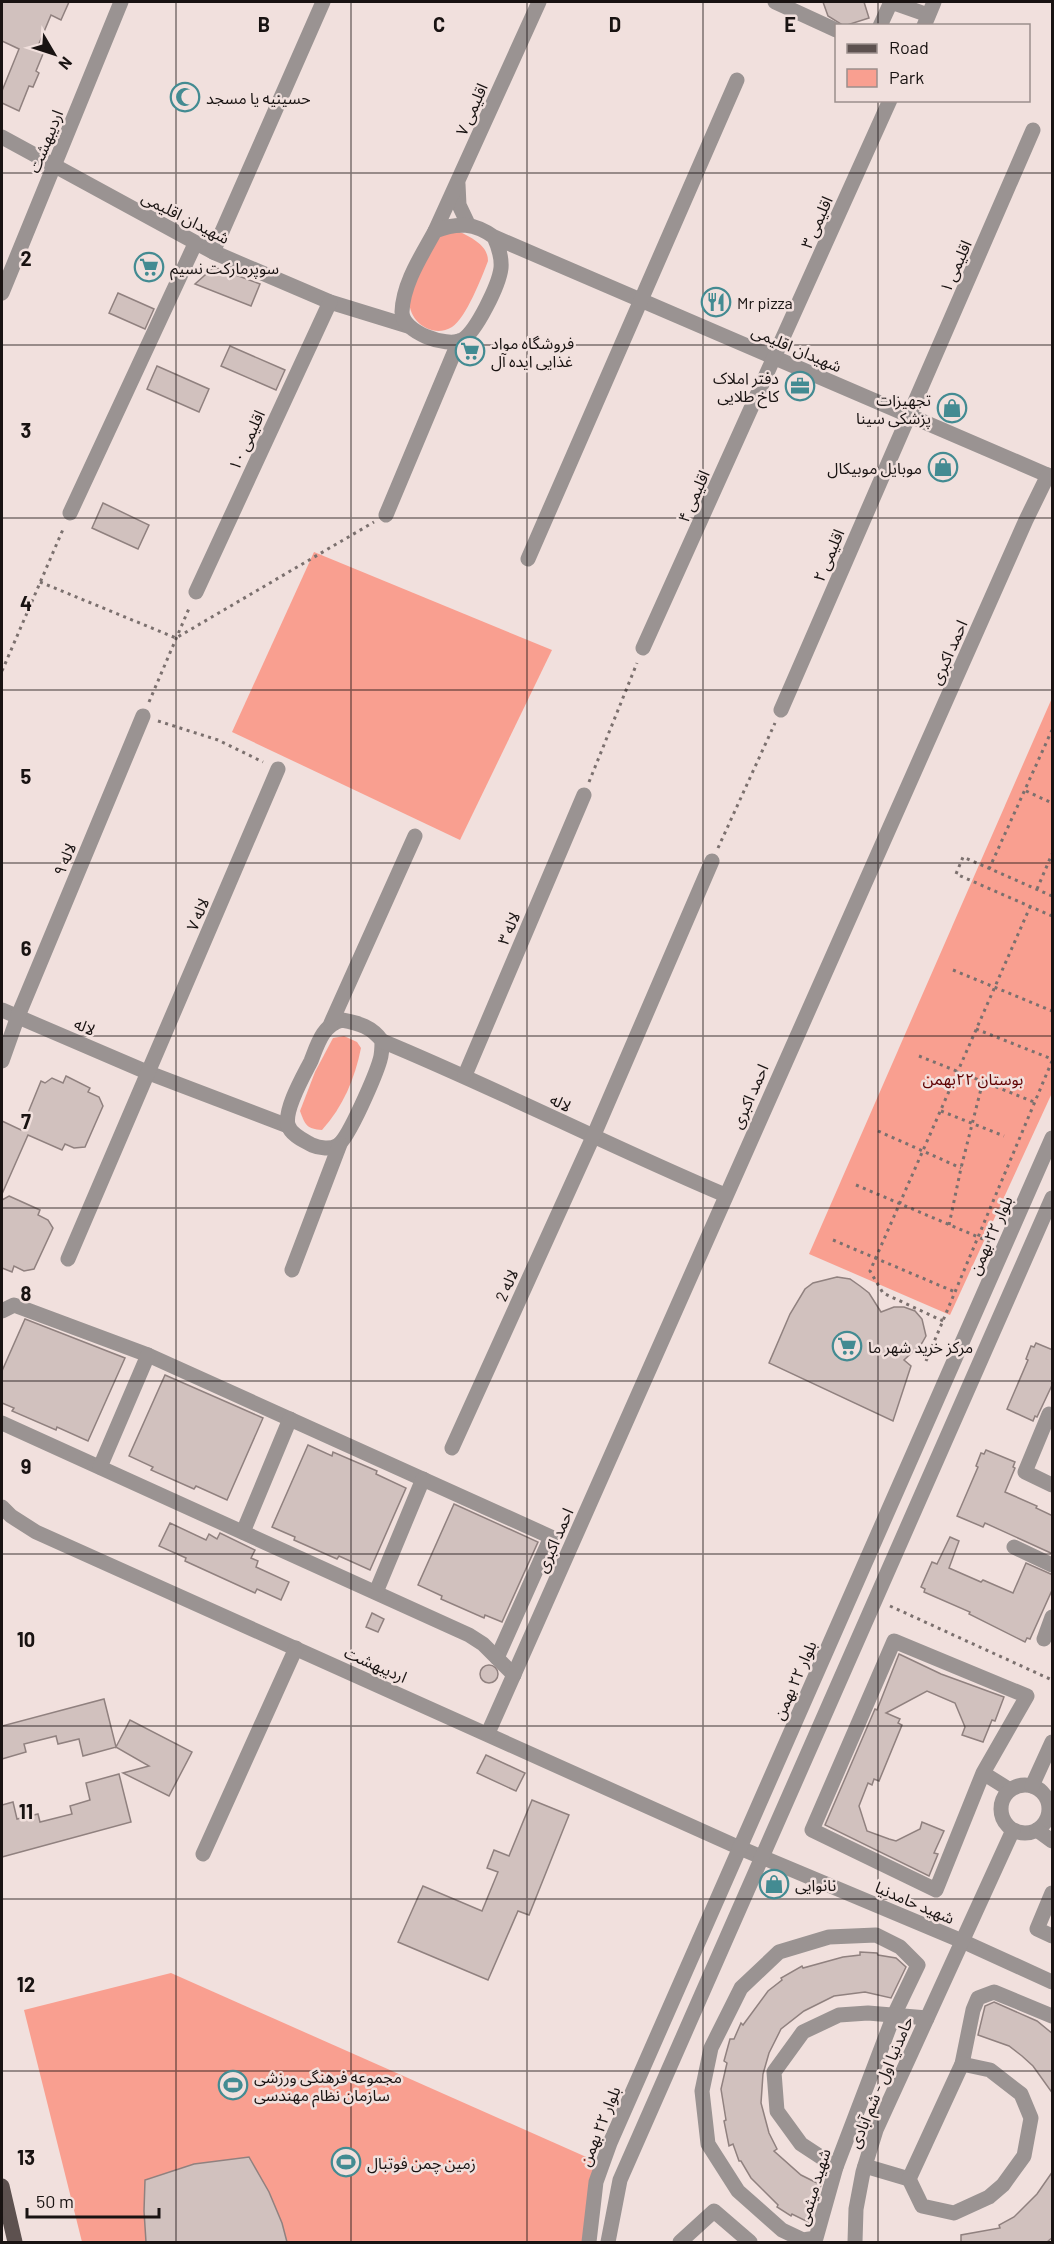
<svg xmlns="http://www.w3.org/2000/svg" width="1054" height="2244" font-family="Barlow,'Noto Sans Arabic',sans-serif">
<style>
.green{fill:#f99f90}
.building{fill:#d1c1be;stroke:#90817f;stroke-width:1.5}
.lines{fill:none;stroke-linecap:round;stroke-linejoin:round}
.path{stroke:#7b706e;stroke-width:3;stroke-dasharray:3 4.5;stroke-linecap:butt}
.minor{stroke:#9a9392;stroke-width:15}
.major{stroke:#5d514f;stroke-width:15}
.grid{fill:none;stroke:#191312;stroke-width:1.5;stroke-opacity:0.55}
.labels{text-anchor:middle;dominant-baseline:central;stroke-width:5;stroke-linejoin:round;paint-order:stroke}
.poi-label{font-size:16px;fill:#191312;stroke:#f1e0dd;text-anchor:start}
.street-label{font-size:16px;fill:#191312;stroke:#f1e0dd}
.park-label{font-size:16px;fill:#5e0000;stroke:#f1e0dd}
.grid-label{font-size:20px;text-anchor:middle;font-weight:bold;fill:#191312;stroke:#f1e0dd;stroke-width:5;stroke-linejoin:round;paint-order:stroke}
</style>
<rect width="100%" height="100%" fill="#f1e0dd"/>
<g class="green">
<path d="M458,231c14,7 30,14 30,30 -6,16 -22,57 -36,66 -21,13 -47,-8 -42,-31 4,-18 20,-43 27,-60z"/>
<path d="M314,552l238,98 -92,190 -228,-108z"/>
<path d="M1052,698v395l-102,222 -141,-61z"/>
<path d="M344,1036l13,6 4,6c-6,30 -18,59 -39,82 -15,-1 -17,-5 -22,-19l15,-39 18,-34z"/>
<path d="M171,1973l422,187 3,82h-514l-58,-232z"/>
</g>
<g class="building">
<path d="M2,2h67l-8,18 -10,-5 -13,31 7,3 -9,22 3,2 -6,14 -4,-1 -10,25 -17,-8v-12l17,-42 -17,-8z"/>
<path d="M823,2h41l5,16 -25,8 -16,-10z"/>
<path d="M214,267l46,17 -9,22 -56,-22z"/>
<path d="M118,293l36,16 -9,20 -36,-16z"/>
<path d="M230,346l55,24 -9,20 -55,-24z"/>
<path d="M157,366l52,23 -10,23 -52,-23z"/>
<path d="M103,503l46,22 -11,24 -46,-21z"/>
<path d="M66,1076l24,12 -2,4 11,5 4,9 -18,41 -11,1 -9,-4 -3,6 -34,-15 -26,59v-73l19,9 20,-49 4,2 7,-5 11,5z"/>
<path d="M9,1196l31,14 -2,5 10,5 5,8 -19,41 -10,2 -10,-5 -2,6 -10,-4v-68z"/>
<path d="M837,1277l13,2 10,7 9,7 12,19 13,-5h10l11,4 7,8 4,17 -4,7 -18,17 7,6 -18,55 -124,-58 21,-49 15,-25 8,-6z"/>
<path d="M25,1319l100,39 -37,83 -31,-14 -1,3 -44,-19 2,-3 -12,-5v-32z"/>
<path d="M1036,1343l17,7v33l-16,34 -2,-1 -2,5 -26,-12 21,-49 -2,-1 5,-13 3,1z"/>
<path d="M165,1375l98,43 -36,82 -31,-14 -2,3 -43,-19 2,-3 -24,-11z"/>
<path d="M308,1445l24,11 1,-4 44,19 -1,3 30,14 -36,82 -31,-14 -2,3 -43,-19 1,-3 -23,-10z"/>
<path d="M986,1450l29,12 -2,5 2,1 -10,24 32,14 -1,2 17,8v38l-68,-31 -2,4 -26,-11 21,-49 -2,-1 5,-13 3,1z"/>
<path d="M454,1504l84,38 -36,80 -17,-7 -1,3 -43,-19 1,-3 -24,-11z"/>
<path d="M170,1523l36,17 3,-6 8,5 3,-6 35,17 -4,8 7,3 -2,6 33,15 -8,18 -24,-11 -2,4 -70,-32 1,-3 -27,-12z"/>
<path d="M950,1537l9,4 -10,27 32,14 2,-2 30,13 13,-30 27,12v13l-23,51 -3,-1 -2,4 -56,-28 1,-2 -46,-20 1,-3 -4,-2 11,-25 5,2z"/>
<path d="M372,1613l12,6 -6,13 -12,-5z"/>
<path d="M899,1654l42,20 63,23 -9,24 -3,-1 -9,22 -21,-7 3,-8 -10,-24 -28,-12 -41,22 14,6 -2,4 4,2 -23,56 -5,-2 -2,6 -4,-2 -9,23 8,25 22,8 7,2 24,-12 2,-7 22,9 -10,22 4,1 -9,22 -104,-51 50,-116 2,1z"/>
<circle cx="489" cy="1674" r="9"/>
<path d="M104,1699l12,48 14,-27 62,32 -23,44 -46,-23 26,-7 -33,-19 -33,9 -4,-17 -21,5 -2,-8 -32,8 2,8 -24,7v-33z"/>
<path d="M486,1755l39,18 -9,18 -39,-18z"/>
<path d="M119,1774l12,48 -129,35v-52l11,-3 4,17 21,-5 2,8 32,-8 -2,-8 20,-6 -4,-17z"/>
<path d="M532,1800l37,15 -40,100 -11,-4 -30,69 -90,-38 25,-56 59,25 16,-39 -11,-4 7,-18 15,6z"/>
<path d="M860,1952l17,1 1,2 18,3 10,9 -15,31 -26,-6 -31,4 -30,15 -23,18 -12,24 -6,21 -2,29 8,30 8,16 -3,2 27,24 20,10 -11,38 -18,-9 -1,2 -14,-9 1,-2 -27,-27 -10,-17h-2l-6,-17 -4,2 -5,-25 2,-1 -5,-31 6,-26 -3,-2 6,-22h4l7,-16 2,2 25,-34 14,-11 -1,-2 21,-12 1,2 40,-11 17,-2z"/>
<path d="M994,2002l43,19 16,13v60l-20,-28 -11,-10 -13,-10 -31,-11 7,-29z"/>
<path d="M249,2157l20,35 13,31 5,19h-141l-2,-31 1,-31 49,-16z"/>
<path d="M1053,2171v66l-6,5h-86v-7l39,-7 -1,-3 15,-8 23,-23z"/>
</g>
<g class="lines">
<g class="path">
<path d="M40,582l136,56 198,-116"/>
<path d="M2,671l62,-144"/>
<path d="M149,702l41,-96"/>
<path d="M158,721l60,19 45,22"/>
<path d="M589,782l48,-119"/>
<path d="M1026,791l26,12"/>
<path d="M718,848l57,-125"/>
<path d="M989,869l63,-139"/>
<path d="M1037,889l15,-35"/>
<path d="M1052,896l-89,-39 -7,17 96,42"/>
<path d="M953,970l99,41"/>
<path d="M976,1029l76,30"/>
<path d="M919,1056l115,46"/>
<path d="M941,1111l63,25"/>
<path d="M878,1131l83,37"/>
<path d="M856,1185l134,57"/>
<path d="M949,1225l12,-57 22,-87"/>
<path d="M833,1240l122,52"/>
<path d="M943,1321l-60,-28 -13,-22 160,-364"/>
<path d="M926,1361l126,-300"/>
<path d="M890,1606l162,74"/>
</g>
<g class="minor">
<path d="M775,2l61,28"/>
<path d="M880,26l11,-24 37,13"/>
<path d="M924,26l10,-24"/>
<path d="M2,137l211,115 117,50 78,24"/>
<path d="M458,184l1,21 9,19"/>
<path d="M435,231l104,-229"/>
<path d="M494,237c5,11 8,20 7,31 -2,17 -25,64 -39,72 -16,8 -60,-8 -60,-28 1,-29 20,-57 33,-81 23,-9 40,-8 59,6l558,240"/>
<path d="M213,252l110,-250"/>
<path d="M2,293l119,-291"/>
<path d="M70,513l125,-269"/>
<path d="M386,515l73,-174"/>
<path d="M528,559l209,-479"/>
<path d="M196,592l134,-290"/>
<path d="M643,648l247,-548"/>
<path d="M781,710l252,-580"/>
<path d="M2,1010l147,63 139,53"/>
<path d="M342,1020c17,3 30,7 40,21 0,6 0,13 -2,19 -4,14 -31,78 -42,85 -7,5 -19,3 -26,0 -9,-5 -21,-10 -24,-20 -4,-16 16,-50 23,-64 7,-18 12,-36 31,-41z"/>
<path d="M331,1023l84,-187"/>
<path d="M382,1041c116,48 227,105 343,154"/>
<path d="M2,1061l16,-45 125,-300"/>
<path d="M465,1075l119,-280"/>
<path d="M68,1259l210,-490"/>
<path d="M292,1270l48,-126"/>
<path d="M2,1311l12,-6 134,50 403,182 -54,121"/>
<path d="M1052,1415l-3,-1 -24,58 27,13"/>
<path d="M2,1423l467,212 14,9 31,31"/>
<path d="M452,1448l141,-311 119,-276"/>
<path d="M100,1467l48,-112"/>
<path d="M2,1507l9,9 25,16 704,316 222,93 90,41"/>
<path d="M243,1532l47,-113"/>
<path d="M1014,1547l38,18"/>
<path d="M376,1592l47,-113"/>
<path d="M1044,1639l8,-22"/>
<path d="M488,1733l538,-1213 22,-45"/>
<path d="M983,1773l-47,117 -124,-60 82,-189 133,55 -44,77 27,17"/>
<circle cx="1025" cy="1809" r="24"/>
<path d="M1032,1786l20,-44"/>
<path d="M1037,1830l15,11"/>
<path d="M203,1854l93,-206"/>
<path d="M1052,1893l-15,36 15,7"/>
<path d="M876,1935l24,12 18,18 -24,50 -58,152 -20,71 -13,2 -21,-10 -44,-39 -30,-47 -6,-53 9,-43 30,-60 38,-36 50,-15z"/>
<path d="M865,2166l44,13 53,-115 11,-54 5,-12 16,-6 58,24"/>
<path d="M836,2167l-35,-23 -24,-33 -3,-39 29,-40 36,-17 29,-2 59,5"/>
<path d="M909,2179l13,27 32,7 35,-16 14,-12 21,-29 7,-38 -10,-24 -31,-24 -28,-6"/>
<path d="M589,2242l7,-60 14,-39 442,-1005"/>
<path d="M608,2242l12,-62 432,-982"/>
<path d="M680,2242l34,-31 36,31"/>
<path d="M855,2242l1,-33 7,-37 13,-42 137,-300"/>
</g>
<path class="major" d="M2,2186l13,56"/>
</g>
<path class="grid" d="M176,2v2240M351,2v2240M527,2v2240M703,2v2240M878,2v24M878,100v2142M2,173h1050M2,345h1050M2,518h1050M2,690h1050M2,863h1050M2,1036h1050M2,1208h1050M2,1381h1050M2,1554h1050M2,1726h1050M2,1899h1050M2,2071h1050"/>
<defs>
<g id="mosque-ring" transform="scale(1.5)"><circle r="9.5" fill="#f1e0dd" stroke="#438b92" stroke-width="1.5"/><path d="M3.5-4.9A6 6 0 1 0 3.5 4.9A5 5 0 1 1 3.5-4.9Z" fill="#438b92"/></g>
<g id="supermarket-ring" transform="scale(1.5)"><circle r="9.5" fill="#f1e0dd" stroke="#438b92" stroke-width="1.5"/><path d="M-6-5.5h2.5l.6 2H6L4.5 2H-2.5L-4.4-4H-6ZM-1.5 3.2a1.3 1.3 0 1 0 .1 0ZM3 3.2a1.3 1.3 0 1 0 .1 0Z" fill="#438b92"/></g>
<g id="restaurant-ring" transform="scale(1.5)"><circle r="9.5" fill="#f1e0dd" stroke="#438b92" stroke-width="1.5"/><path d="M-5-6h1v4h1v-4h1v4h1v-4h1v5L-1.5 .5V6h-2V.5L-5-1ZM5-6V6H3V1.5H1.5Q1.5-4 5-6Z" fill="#438b92"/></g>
<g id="office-ring" transform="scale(1.5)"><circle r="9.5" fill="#f1e0dd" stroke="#438b92" stroke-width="1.5"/><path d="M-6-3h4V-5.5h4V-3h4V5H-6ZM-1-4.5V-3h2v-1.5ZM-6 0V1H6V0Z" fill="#438b92"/></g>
<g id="shop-ring" transform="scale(1.5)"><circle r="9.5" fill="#f1e0dd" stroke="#438b92" stroke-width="1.5"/><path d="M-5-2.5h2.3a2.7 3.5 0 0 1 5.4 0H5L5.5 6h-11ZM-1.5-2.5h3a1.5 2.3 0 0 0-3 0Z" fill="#438b92"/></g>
<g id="stadium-ring" transform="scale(1.5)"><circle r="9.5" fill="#f1e0dd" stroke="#438b92" stroke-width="1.5"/><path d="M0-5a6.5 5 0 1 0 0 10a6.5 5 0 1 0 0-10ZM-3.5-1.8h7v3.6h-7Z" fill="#438b92"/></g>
</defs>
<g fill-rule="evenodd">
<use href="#mosque-ring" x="185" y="97"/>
<use href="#supermarket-ring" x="149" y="267"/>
<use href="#restaurant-ring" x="716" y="302"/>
<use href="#supermarket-ring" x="470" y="351"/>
<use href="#office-ring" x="800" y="386"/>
<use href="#shop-ring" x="952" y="408"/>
<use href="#shop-ring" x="943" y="467"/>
<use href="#supermarket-ring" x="847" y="1346"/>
<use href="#shop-ring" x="774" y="1884"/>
<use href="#stadium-ring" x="233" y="2085"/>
<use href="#stadium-ring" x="346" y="2162"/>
</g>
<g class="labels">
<g class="poi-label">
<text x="206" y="97">حسینیه یا مسجد</text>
<text x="170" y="267">سوپرمارکت نسیم</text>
<text x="737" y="302">Mr pizza</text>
<text x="491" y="342">فروشگاه مواد<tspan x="491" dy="18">غذایی ایده آل</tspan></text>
<text x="779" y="377" text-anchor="end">دفتر املاک<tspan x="779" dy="18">کاخ طلایی</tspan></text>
<text x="931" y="399" text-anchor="end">تجهیزات<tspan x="931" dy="18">پزشکی سینا</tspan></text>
<text x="922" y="467" text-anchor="end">موبایل موبیکال</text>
<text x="868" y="1346">مرکز خرید شهر ما</text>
<text x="795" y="1884">نانوایی</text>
<text x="254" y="2076">مجموعه فرهنگی ورزشی<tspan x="254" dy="18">سازمان نظام مهندسی</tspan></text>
<text x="367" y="2162">زمین چمن فوتبال</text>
</g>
<g class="street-label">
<text transform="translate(471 109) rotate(-66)">اقلیمی ۷</text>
<text transform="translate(45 141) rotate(-68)">اردیبهشت</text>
<text transform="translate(186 217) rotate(27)">شهیدان اقلیمی</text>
<text transform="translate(816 222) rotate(-66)">اقلیمی ۳</text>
<text transform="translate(955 266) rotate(-66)">اقلیمی ۱</text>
<text transform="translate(797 348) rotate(23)">شهیدان اقلیمی</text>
<text transform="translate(246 440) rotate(-65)">اقلیمی ۱۰</text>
<text transform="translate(693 496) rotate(-66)">اقلیمی ۴</text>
<text transform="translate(828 555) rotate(-67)">اقلیمی ۲</text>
<text transform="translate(948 652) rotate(-66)">احمد اکبری</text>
<text transform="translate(64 859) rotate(-67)">لاله ۹</text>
<text transform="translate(197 914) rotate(-67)">لاله ۷</text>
<text transform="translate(508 928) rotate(-67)">لاله ۳</text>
<text transform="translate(85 1026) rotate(23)">لاله</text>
<text transform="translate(749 1096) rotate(-66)">احمد اکبری</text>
<text transform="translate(561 1102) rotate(26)">لاله</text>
<text transform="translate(990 1235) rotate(-66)">بلوار ۲۲ بهمن</text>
<text transform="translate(506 1285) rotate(-66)">لاله 2</text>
<text transform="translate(554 1540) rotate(-66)">احمد اکبری</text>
<text transform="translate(376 1664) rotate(24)">اردیبهشت</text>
<text transform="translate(794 1680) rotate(-66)">بلوار ۲۲ بهمن</text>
<text transform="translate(915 1902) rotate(23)">شهید حامدنیا</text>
<text transform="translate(880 2082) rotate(-67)">حامدنیا اول - شم آبادی</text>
<text transform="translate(599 2126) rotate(-68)">بلوار ۲۲ بهمن</text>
<text transform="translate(813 2187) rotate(-73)">شهید میثمی</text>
</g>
<g class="park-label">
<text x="973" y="1078">بوستان ۲۲بهمن</text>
</g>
</g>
<g class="grid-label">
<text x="264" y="32">B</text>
<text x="439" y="32">C</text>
<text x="615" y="32">D</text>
<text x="790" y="32">E</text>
<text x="26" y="266">2</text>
<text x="26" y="438">3</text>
<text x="26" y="611">4</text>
<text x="26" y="784">5</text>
<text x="26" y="956">6</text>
<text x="26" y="1129">7</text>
<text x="26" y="1301">8</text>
<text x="26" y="1474">9</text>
<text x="26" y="1647">10</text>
<text x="26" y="1819">11</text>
<text x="26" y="1992">12</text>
<text x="26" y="2165">13</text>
</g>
<rect width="1054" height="2244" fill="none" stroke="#191312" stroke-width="6"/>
<rect x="835" y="24" width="195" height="78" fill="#f1e0dd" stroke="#9b8e8c" stroke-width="1.5"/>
<rect x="847" y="44" width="30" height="9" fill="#5d514f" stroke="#9b8e8c" stroke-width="1.5"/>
<text x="889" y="54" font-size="18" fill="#191312">Road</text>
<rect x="847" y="69" width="30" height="18" fill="#f99f90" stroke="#9b8e8c" stroke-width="1.5"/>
<text x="889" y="84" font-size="18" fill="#191312">Park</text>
<g transform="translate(54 54) rotate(129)" stroke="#f1e0dd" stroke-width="4.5" paint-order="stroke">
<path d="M0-4.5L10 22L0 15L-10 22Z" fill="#191312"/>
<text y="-9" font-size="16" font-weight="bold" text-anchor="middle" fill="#191312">N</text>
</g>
<path d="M27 2208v9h132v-9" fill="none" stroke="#191312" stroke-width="3"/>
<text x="36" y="2208" font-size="18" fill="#191312" stroke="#f1e0dd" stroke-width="4.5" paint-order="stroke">50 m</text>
</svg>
